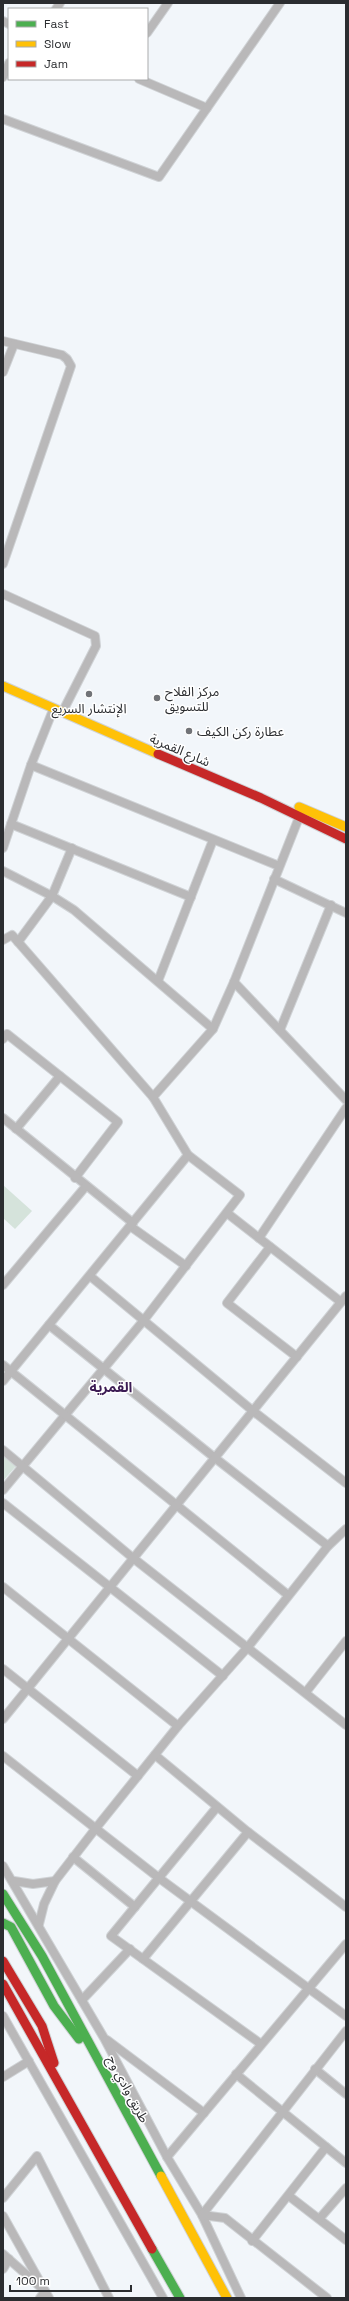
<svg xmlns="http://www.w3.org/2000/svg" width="349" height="2301" font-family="'Space Grotesk','Noto Sans Arabic',sans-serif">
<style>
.green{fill:#d5e3db}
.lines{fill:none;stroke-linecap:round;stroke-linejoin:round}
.street-casing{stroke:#cfd2d5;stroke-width:10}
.fast-casing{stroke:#cfd2d5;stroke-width:11}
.slow-casing{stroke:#cfd2d5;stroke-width:11}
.jam-casing{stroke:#cfd2d5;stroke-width:11}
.street{stroke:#b9b8b9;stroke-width:8}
.fast{stroke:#4caf50;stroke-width:9}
.slow{stroke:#ffc107;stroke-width:9}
.jam{stroke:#c62828;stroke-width:9}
.poi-dot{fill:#717377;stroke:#fff;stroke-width:1.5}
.labels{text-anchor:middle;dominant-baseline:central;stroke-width:3;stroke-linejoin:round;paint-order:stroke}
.poi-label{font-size:13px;fill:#2b2d30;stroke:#fff;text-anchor:start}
.street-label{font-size:13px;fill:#2b2d30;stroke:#fff}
.neighbourhood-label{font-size:14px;font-weight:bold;fill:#3c1c54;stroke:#fff}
</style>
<rect width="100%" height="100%" fill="#f2f6fa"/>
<g class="green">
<path d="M3,1185l29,26 -17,18 -12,-11z"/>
<path d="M3,1456l13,10 -13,15z"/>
</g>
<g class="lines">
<g class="street-casing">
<g id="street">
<path d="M56,9l4,-6"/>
<path d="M3,21l6,3"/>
<path d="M147,33l21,-30"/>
<path d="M3,77l6,-14"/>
<path d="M139,79l68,29"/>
<path d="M3,119l156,58 121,-174"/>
<path d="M3,341l59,14 5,4 4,7 -68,198"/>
<path d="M3,372l11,-28"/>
<path d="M3,594l92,42 1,10 -31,61"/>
<path d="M31,765l248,101"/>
<path d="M11,824l180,73"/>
<path d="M3,848l28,-83 22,-55"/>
<path d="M3,871l49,25 22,14 139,119"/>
<path d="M274,879l72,34"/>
<path d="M3,940l9,-5 141,162 35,58 52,40 -96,125 -141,170"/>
<path d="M18,942l34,-46 20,-48"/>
<path d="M158,981l55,-141"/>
<path d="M234,982l112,118"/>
<path d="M280,1030l51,-125"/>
<path d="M3,1039l4,-5 111,88 -43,56"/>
<path d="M153,1097l60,-68 21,-47 66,-167"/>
<path d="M3,1118l130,105"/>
<path d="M16,1129l44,-53"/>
<path d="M227,1213l114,89"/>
<path d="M130,1226l56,40"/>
<path d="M259,1238l87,-130"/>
<path d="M270,1247l-43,56 70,54"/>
<path d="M90,1276l163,135 93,72"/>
<path d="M3,1285l83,-99"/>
<path d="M49,1325l166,133 113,88"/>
<path d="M3,1365l285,230"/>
<path d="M3,1381l185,-226"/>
<path d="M3,1450l130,108 213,167"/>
<path d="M3,1503l220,173"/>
<path d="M3,1587l175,139"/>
<path d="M3,1669l135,107"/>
<path d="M306,1692l40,-51"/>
<path d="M3,1719l343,-423"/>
<path d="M155,1755l93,77 98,75"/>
<path d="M3,1756l156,122 187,138"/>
<path d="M217,1807l-106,129 150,108"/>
<path d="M73,1857l62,50"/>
<path d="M3,1866l101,172 63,119 35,58 39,83"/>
<path d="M14,1881l19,3 22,-3"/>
<path d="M39,1924l5,-20 11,-23 41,-53 82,-102 70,-79 80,-101 18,-17"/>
<path d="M143,1959l105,-127"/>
<path d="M82,2000l48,-51"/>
<path d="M3,2016l160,282"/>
<path d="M107,2040l97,73"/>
<path d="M315,2069l31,25"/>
<path d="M236,2074l110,89"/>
<path d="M3,2077l26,-16"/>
<path d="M167,2157l179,-213"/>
<path d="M289,2196l57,44"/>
<path d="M3,2198l34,-42 72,142"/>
<path d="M3,2216l46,82"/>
<path d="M320,2218l26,-30"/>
<path d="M252,2241l74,-94"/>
<path d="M3,2254l42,37 -5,7"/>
<path d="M3,2269l6,-10"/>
<path d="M327,2298l-102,-80 -23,-3 144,-184"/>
</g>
</g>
<g class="fast-casing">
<g id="fast">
<path d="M3,1894l39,62 119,220"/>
<path d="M3,1923l8,4 43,79 25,33"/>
<path d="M152,2249l28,49"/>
</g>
</g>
<g class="slow-casing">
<g id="slow">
<path d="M3,686l155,68"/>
<path d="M299,807l47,20"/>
<path d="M161,2176l66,122"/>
</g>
</g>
<g class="jam-casing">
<g id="jam">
<path d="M158,754l103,44 85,41"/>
<path d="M3,1961l39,65 12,37"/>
<path d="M3,1984l149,265"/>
</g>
</g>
<use href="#street" class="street"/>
<use href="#fast" class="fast"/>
<use href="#slow" class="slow"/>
<use href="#jam" class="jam"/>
</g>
<g class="poi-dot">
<circle cx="89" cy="694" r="4"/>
<circle cx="157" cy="698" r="4"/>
<circle cx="189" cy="731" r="4"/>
</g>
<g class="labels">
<g class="poi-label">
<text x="165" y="691">مركز الفلاح<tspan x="165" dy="15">للتسويق</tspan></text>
<text x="89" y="708" text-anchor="middle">الإنتشار السريع</text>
<text x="197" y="731">عطارة ركن الكيف</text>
</g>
<g class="street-label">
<text transform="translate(180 750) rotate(23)">شارع القمرية</text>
<text transform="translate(128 2089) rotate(62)">طريق وادي وج</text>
</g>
<g class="neighbourhood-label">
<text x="111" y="1387">القمرية</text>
</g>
</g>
<rect width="349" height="2301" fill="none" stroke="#2b2d30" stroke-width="8"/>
<rect x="8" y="8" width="140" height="72" fill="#ffffff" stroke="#aaabac"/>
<rect x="16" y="21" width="20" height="6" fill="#4caf50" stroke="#aaabac"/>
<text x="44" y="28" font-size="12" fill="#2b2d30">Fast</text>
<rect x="16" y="41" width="20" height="6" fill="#ffc107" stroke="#aaabac"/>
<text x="44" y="48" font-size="12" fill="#2b2d30">Slow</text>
<rect x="16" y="61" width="20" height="6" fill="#c62828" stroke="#aaabac"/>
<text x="44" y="68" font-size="12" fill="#2b2d30">Jam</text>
<path d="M10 2285v6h121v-6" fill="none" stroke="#2b2d30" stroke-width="2"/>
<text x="16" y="2285" font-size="12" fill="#2b2d30" stroke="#ffffff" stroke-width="3" paint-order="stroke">100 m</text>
</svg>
